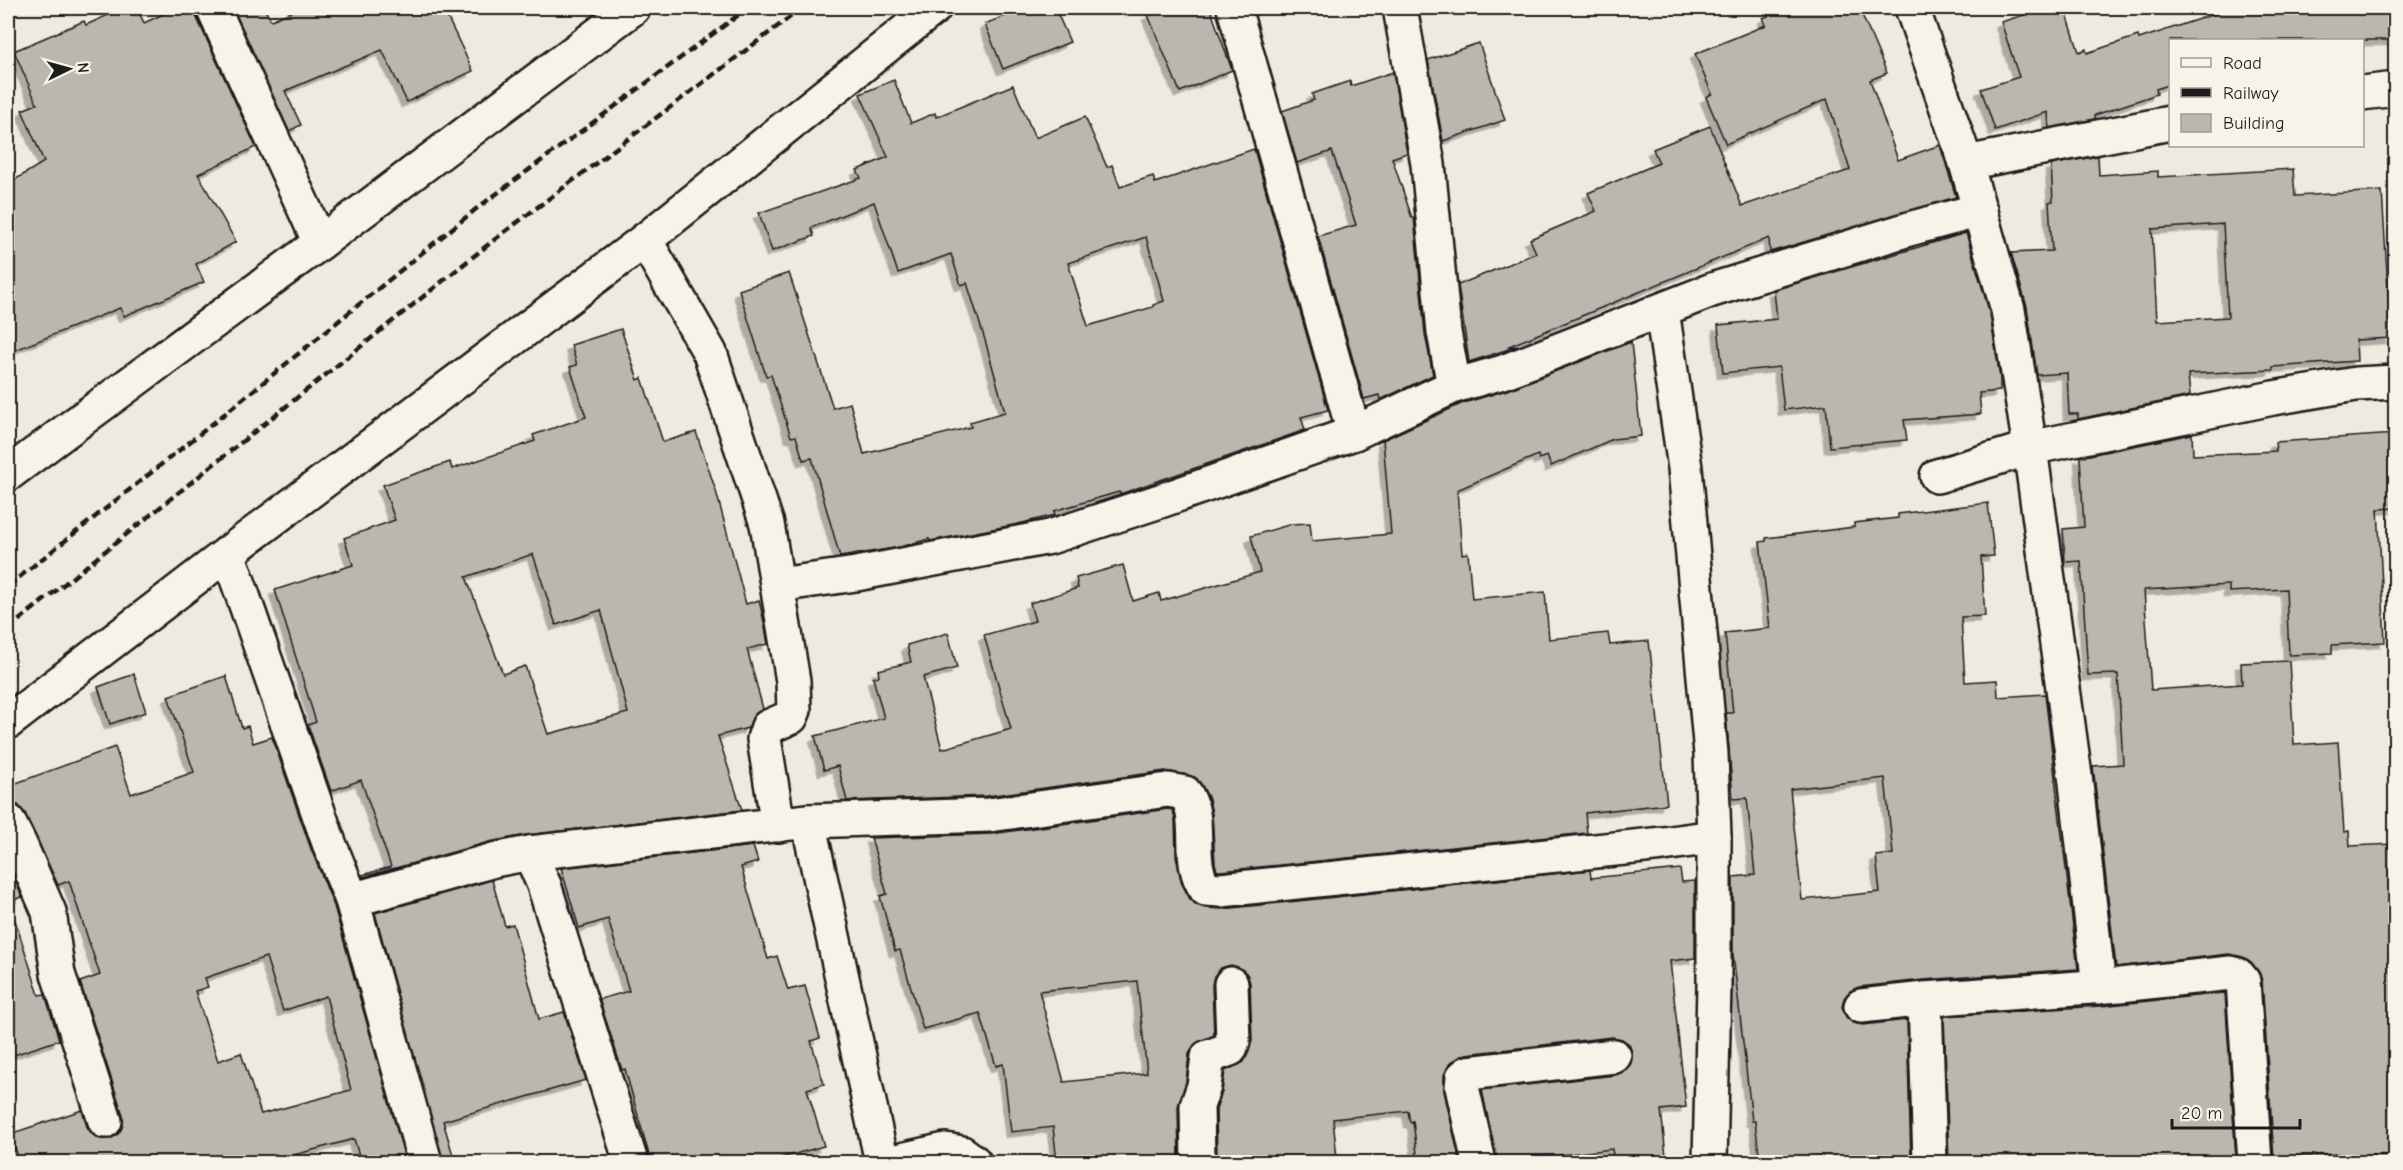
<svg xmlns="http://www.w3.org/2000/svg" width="2403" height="1170" font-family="'Comic Neue',sans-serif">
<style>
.building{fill:#bab7af;stroke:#1c1c1c;stroke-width:1.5;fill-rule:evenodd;filter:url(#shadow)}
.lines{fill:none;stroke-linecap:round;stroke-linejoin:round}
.minor-casing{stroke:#1c1c1c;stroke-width:38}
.major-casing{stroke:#1c1c1c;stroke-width:38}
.minor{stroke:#f7f3e8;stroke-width:33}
.major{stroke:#f7f3e8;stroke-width:33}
.rail{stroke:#1c1c1c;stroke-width:4.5;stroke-dasharray:9 4.5;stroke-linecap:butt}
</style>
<defs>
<filter id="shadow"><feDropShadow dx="-5.5" dy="5.5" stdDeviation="0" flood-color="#0004"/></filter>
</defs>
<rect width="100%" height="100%" fill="#eeeae0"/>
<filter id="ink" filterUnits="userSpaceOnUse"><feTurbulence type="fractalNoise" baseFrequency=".0167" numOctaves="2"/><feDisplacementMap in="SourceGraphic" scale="12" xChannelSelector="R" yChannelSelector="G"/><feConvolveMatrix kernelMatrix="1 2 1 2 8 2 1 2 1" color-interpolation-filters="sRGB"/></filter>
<g filter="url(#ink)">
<g class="building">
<path d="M124,8h13l7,15 32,-15h18l2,8 60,131 -58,27 38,68 -40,22 8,18 -80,34 -4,-8 -112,45v-169l36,-22 -22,-52 15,-6 -23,-53 70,-30 2,4z"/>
<path d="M233,8h31l7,12 30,-12h142l30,63 -66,31 -25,-52 -97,41 16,34 -12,6z"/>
<path d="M1025,8h30l15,34 -67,27 -18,-45z"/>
<path d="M1166,8h44l22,62 -52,22 -32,-77z"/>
<path d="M1787,8h72l28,65 -17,7 28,80 42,-15 16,52 -186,55 -1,-14 -262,109 11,-1 -49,16 -11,-77 78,-32 -6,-14 66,-28 -8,-18 71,-30 -6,-14 57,-23 32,80 108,-36 -23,-71 -101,45 -20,-47 6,-3 -17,-40 71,-29 -3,-7z"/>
<path d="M2046,8h19l14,44 7,-3 1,4 51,-17 1,3 93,-31h164v32h-226v44l-14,5 1,5 -62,21v4l-46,9 -1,-16 -53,18 -14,-41 38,-12 -18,-55z"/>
<path d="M1479,43l26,77 -62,21 -15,-81z"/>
<path d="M1393,72l14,81 -15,5 20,60 2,-1 11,117 8,41 -53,25 -1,-5 -15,4 -46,-163 38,-11 -24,-74 -35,12 -15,-52 32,-11 -2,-6 38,-13 1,5z"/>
<path d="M894,80l17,43 24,-10 1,4 77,-32 22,53 50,-21 22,50 5,-2 8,22 33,-11 2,7 99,-34 74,261 -27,7 4,13 -185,64 -1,-2 -65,19 1,4 -37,9 -88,17 -1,-2 -29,8 -60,10 -28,-99 -9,2 -7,-24 -5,1 -20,-62 -5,1 -27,-86 50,-17 44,135 17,-5 14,51 107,-27 -1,-5 35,-10 -20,-72 -18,-57 -6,2 -10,-31 -53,19 -24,-71 -63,26 3,8 -42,15 -13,-38 102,-35 -4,-8 31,-13 -28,-63zM1146,237l18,64 -11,4v2l-65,19 -20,-63z"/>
<path d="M2098,156l1,19 59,-4v6l135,-8 2,27 87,-5 9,147 -35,2 1,21 -84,6v3l-85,4 2,22 -112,23v-5h-9l-2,-41 -30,2 -10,-68 -16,-54 41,-2 -3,-49 4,-1 -2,-36zM2223,224l5,93 -71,4 -5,-92z"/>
<path d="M1966,233l24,81 10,64v13l-21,2 2,21 -77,6 3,20 -77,7 -4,-42 -42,5 -5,-43 -56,6 -5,-48 59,-6 -3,-29z"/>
<path d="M621,329l17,51 4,-2 21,64 33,-10 20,59 30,113 13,-4 5,22 4,22 -21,5 16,60 -9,6 -6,13 -30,8 24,74 -216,25 -37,7 -126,35 -1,-2 29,-8 -30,-87 -30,11 -23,-66 8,-3 -41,-132 78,-25 -9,-27 51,-18 -12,-35 67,-23 2,7 83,-28 -2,-6 53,-18 -16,-50 7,-2 -6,-20zM533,554l23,71 45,-15 27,103 -80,21 -23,-68 -22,8 -37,-97z"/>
<path d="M1631,342l10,94 -28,3 -62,27 -4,-10 -8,3 -1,-4 -81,35 5,64 6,-1 4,46 73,-7 4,47 59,-6 2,12 39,-4 18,163 -82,9 2,20 -366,38h-4l-2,-8 -3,-49 -3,-15 -8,-15 -5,-6 -8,-3 -23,-4 -178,25 -140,5 -9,-35 -14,4 -9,-34 69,-18 -11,-40 6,-2 -1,-6 33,-8 -4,-17 41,-12 9,35 -34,9 19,72 69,-20 -27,-94 51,-14 -5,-18 48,-15 -2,-10 47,-13 10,36 26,-8 2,8 99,-29 -9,-36 41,-12 18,-1 2,18 79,-7 -8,-94 78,-36 49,-15z"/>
<path d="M2192,434l1,21 83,-4 -1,-9 121,-8v74l-18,1 7,133 -53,3v8l-43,2 -3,-66 -57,3v-7l-85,5 7,100 91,-6 -1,-21 48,-2 5,84 44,-3 6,90 5,-1 1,15 46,-2v186h-6l6,124 -58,4v-4l-64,4 -12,-178 -10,-17 -9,-6 -14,-3 -113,13 -23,-201 30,-2 -5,-90 -30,1 -7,-114 -16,1 -2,-33 21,-2 -4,-70z"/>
<path d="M1988,503l6,53 -13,1 4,59 -24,1 4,65 32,-2 1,17 47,-3 33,275 -155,11 -64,7 -9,4 -6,7 -2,9 4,10 7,6 10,2 44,-5 4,142h-151l-5,-41h-3l-19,-167v-77l22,-2 -8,-77 -14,1 -7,-86h7l-8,-80 45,-5 -10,-86 6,-1v-3l88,-11v-4l44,-5v-4zM1885,778l8,76 -17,2 4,36 -78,8 -12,-111z"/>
<path d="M134,674l12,38 -36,12 -12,-37z"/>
<path d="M226,676l16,52 6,-2 5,17 19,-6 39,112 23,57 72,256h-45l-7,-23 -86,23h-248l-10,-28 72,-24 5,17 6,8 7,4h10l8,-5 5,-10v-9l-43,-133 20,-7 -31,-94 -11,4 -33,-72 -7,-8 -10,-2v-17l107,-39 16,47 63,-22 -26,-76zM266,957l17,54 43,-15 25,94 -90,24 -20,-61 -23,8 -23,-70 13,-4 -3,-9z"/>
<path d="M1168,809l5,1 2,9 1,37 6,28 8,15 7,6 8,3 18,1 367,-39 1,8 89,-9 2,13 13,-1v77l-25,3 16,146 -25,3 5,46 -52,6 -2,-13 -94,11v2h-21l-15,-72 134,-15 9,-4 6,-8 1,-10 -3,-9 -7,-5 -10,-2 -146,17 -15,8 -7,13v16l16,71h-42l-5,-41 -3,1 -2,-11 -75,8 4,39 -46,4h-41l-1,-7 -32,2 -1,-48 6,-17 3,-21 19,-9 8,-21 -2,-58 -3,-9 -7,-6 -9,-3 -10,3 -7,8 -2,9 2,50 -20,10 -5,9 -3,28 -8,24 1,55 -122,1 -4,-35 -42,5 -8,-68 -7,2 -16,-53 -57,16 -23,-79 -5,1 -15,-55 7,-2 -16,-56 120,-4zM1137,981l10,92 -83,9 -25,-91z"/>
<path d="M753,846l5,16 -17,5 27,92 9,-3 11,34 17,-4 15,52 -9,3 13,43 -17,5 17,57 -58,16h-115l-26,-93 -3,1 -22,-68v-3l29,-8 -21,-72 -29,9 -18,-60z"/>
<path d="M8,863l14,34 -14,5z"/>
<path d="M492,880l13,46 8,-2 26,95 25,-7 22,68 -143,41 12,41h-12l-68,-249z"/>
<path d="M15,920l24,75 6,-1 14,46 -51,17v-136z"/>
<path d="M2225,993l11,167 -5,2h-282l-5,-146 157,-10z"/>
</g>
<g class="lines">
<g class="minor-casing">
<g id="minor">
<path d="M213,8l107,235"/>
<path d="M1234,8l120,425"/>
<path d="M1400,8l28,156 16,168 10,54 49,-14 209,-82 197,-61 71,-19"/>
<path d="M1912,8l54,155 42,147 22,138 46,335 23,204"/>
<path d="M2362,93l34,-4"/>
<path d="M1966,163l204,-40"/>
<path d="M645,240l65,113 57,171 26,157 1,29 -3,7 -23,10 -4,12 14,86"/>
<path d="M1662,310l23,158 26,286 3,83"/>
<path d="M1937,476l93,-28 243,-50 83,-14 40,-2"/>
<path d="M228,553l101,290 23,57 73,262"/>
<path d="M778,585l78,-11 194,-37 113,-37 191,-67 100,-47"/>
<path d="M8,821l13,26 28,65 9,62 47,147"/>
<path d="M808,821l74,341"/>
<path d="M530,853l278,-32 181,-6 179,-25 17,3c19,27 0,69 21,96l15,1 442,-46 51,-7v148l-4,177"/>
<path d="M352,900l142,-40 36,-7 14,32 87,277"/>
<path d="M1925,999l5,163"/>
<path d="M1861,1006l64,-7 195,-14 111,-12 7,2 5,6 12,181"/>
<path d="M892,1162l53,-12 17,3 12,9"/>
<path d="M1198,1162l-1,-56 7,-20 4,-29 22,-8 3,-8 -2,-57"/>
<path d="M1479,1162l-17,-75 1,-10 5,-4 146,-17"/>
</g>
</g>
<g class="major-casing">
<g id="major">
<path d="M8,474l312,-231 313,-235"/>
<path d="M8,722l220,-169 417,-313 289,-232"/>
</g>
</g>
<use href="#minor" class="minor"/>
<use href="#major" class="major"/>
<g class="rail">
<path d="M8,586l198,-157 270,-220 272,-201"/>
<path d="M8,629l486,-389 308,-232"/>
</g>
</g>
</g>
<rect width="2403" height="1170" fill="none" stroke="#f7f3e8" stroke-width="30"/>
<rect x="15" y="15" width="2373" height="1140" fill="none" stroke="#1c1c1c" stroke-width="2" filter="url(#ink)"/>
<rect x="2169" y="39" width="195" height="108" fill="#f7f3e8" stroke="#9f9d96" stroke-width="1.5"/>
<rect x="2181" y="58" width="30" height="9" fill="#f7f3e8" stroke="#9f9d96" stroke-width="1.5"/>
<text x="2223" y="69" font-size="18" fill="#1c1c1c">Road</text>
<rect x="2181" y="88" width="30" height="9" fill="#1c1c1c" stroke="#9f9d96" stroke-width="1.5"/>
<text x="2223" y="99" font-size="18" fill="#1c1c1c">Railway</text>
<rect x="2181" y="114" width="30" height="18" fill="#bab7af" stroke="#9f9d96" stroke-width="1.5"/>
<text x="2223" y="129" font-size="18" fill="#1c1c1c">Building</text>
<g transform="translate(69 69) rotate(85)" stroke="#f7f3e8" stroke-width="4.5" paint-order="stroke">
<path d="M0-4.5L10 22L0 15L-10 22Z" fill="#1c1c1c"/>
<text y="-9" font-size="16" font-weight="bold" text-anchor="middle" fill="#1c1c1c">N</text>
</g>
<path d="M2172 1119v9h128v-9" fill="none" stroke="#1c1c1c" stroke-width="3"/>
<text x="2181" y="1119" font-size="18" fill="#1c1c1c" stroke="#f7f3e8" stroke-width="4.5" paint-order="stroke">20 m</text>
</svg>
